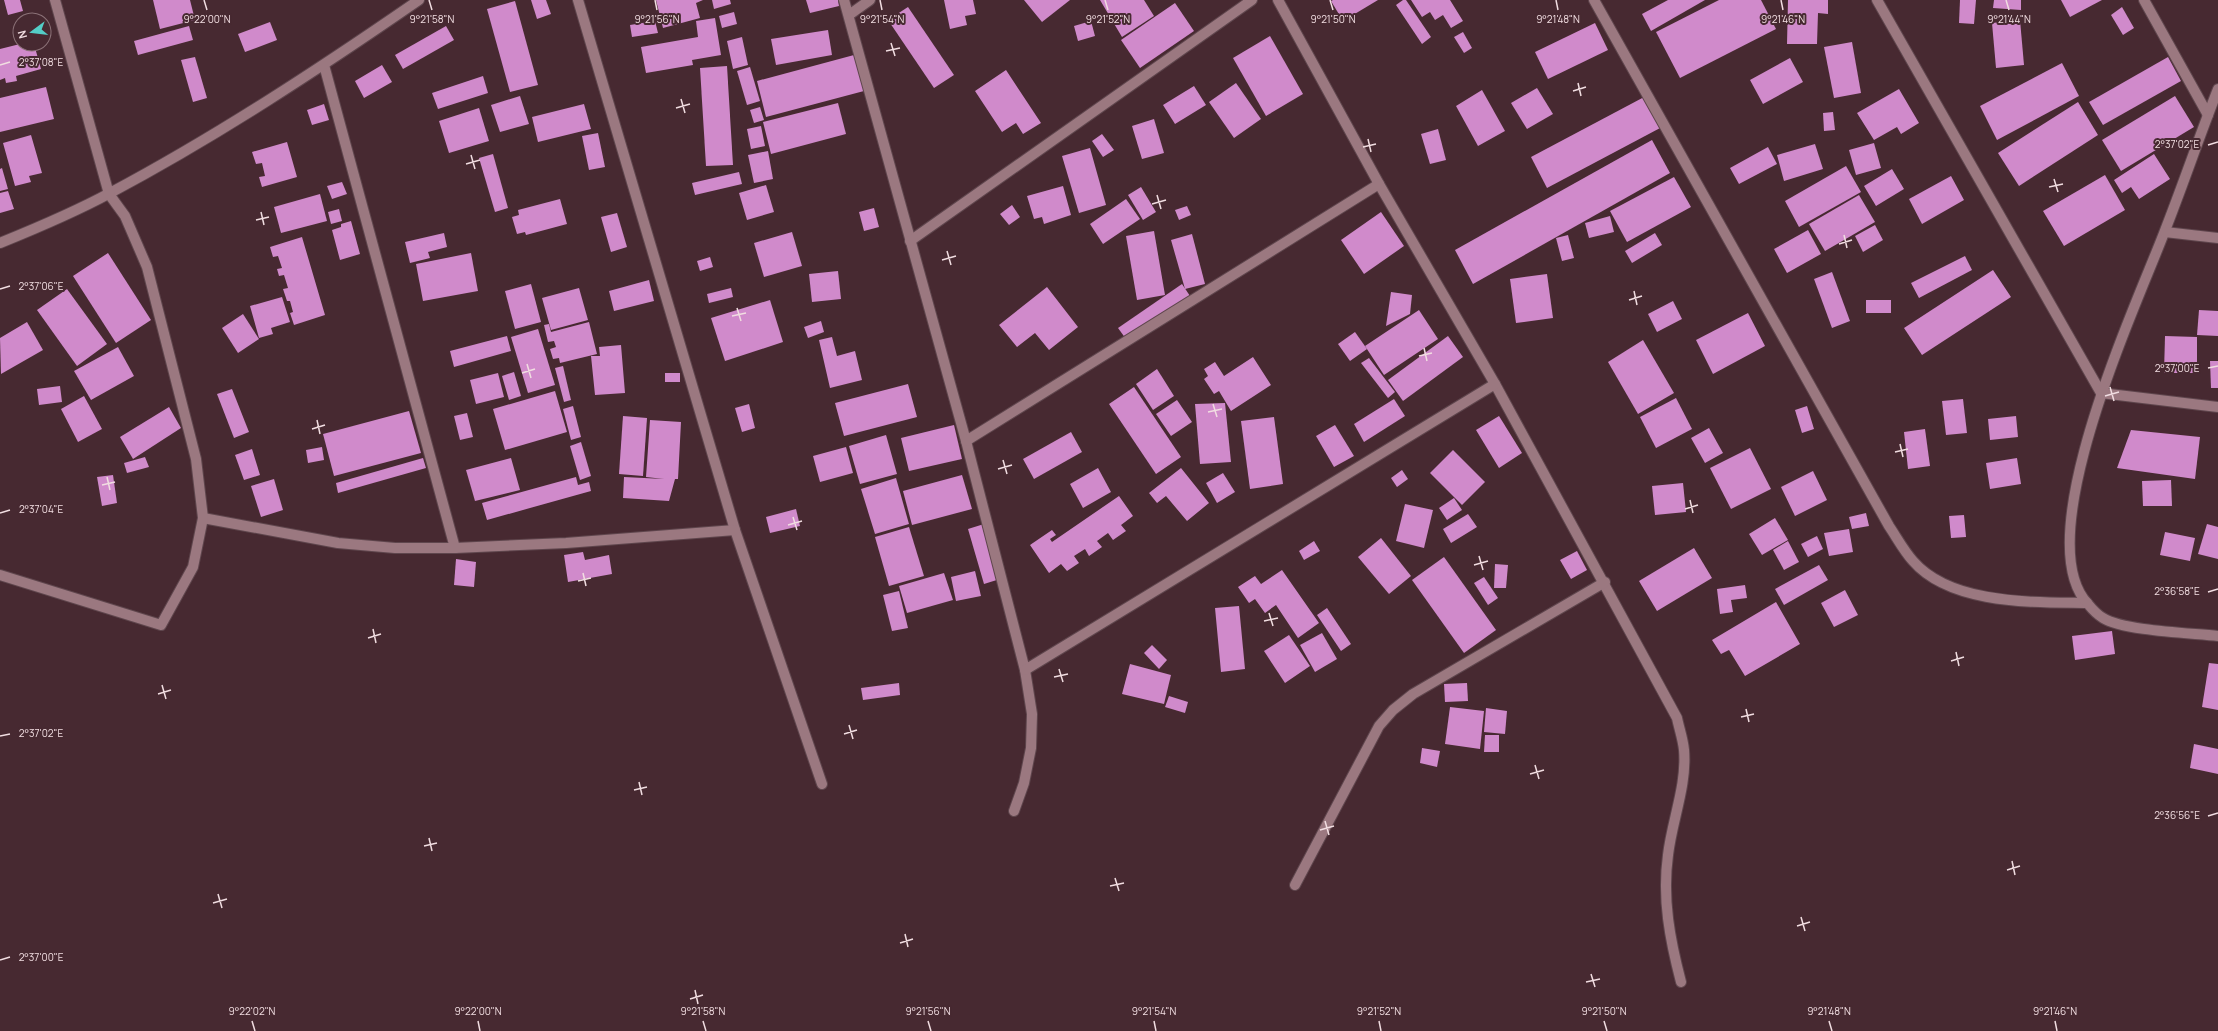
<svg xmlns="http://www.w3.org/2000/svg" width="2218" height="1031" font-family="Manrope,sans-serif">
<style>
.building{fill:#d08acb}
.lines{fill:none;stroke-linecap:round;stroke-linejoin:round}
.minor-casing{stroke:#5f464d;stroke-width:12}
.minor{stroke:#9b7880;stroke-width:10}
.ticks{fill:none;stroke:#f1dde1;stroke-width:1.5}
.ticks-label{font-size:10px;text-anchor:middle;fill:#f1dde1;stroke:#472931;stroke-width:4;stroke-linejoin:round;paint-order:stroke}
</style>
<rect width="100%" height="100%" fill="#472931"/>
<g class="building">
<path d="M4,0h16l3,11 -15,4z"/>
<path d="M153,0h37l5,20 -35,9z"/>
<path d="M531,0h15l5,14 -14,5z"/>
<path d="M656,0h47l-7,3 4,15 -37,10z"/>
<path d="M712,0h18l1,4 -17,5z"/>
<path d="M806,0h32l1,6 -29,7z"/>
<path d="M944,0h29l3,14 -11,2 2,9 -17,4z"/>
<path d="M1024,0h46l-28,22z"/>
<path d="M1100,0h44l10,16 -32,21z"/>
<path d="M1333,0h45l-35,21 -12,-20z"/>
<path d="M1403,0h3l25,37 -9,7 -26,-39z"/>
<path d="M1411,0h39l13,21 -12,7 -8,-13 -8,5 -5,-8 -8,5z"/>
<path d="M1668,0h37l-54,31 -9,-17z"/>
<path d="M1719,0h42l15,29 -96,49 -24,-46z"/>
<path d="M1788,0h40v14l-10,-1 -1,31h-30z"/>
<path d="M1960,0h16l-2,24 -15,-1z"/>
<path d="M1994,0h27v10l-28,-2z"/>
<path d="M2061,0h41l-32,17z"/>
<path d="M515,1l23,84 -28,7 -23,-83z"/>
<path d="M1175,3l19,28 -54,37 -19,-28z"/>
<path d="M908,7l46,68 -20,13 -46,-68z"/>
<path d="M2122,7l12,21 -11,7 -12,-20z"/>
<path d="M734,12l3,12 -15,4 -3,-12z"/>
<path d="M715,18l6,37 -29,5 1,5 -47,8 -5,-26 57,-10 -2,-16z"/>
<path d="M2020,20l4,45 -28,3 -4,-45z"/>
<path d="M655,21l3,12 -26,4 -2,-12z"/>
<path d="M1091,21l4,15 -17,5 -4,-15z"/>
<path d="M270,22l7,18 -32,12 -7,-18z"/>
<path d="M1595,23l13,27 -60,29 -13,-27z"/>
<path d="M189,26l4,14 -55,15 -4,-14z"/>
<path d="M446,26l8,14 -51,29 -8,-14z"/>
<path d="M828,30l4,25 -56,10 -5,-26z"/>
<path d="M1463,32l9,16 -8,5 -10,-16z"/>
<path d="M1270,36l33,58 -37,22 -33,-58z"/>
<path d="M742,37l6,28 -15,4 -6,-28z"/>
<path d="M1852,42l9,51 -27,5 -10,-51z"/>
<path d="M20,44h14l7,25 -25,7 1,5 -11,2 -1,-5 -5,2v-31z"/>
<path d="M854,55l10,36 -98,26 -9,-36z"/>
<path d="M195,57l12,41 -14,4 -12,-42z"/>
<path d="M2168,57l13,24 -78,44 -14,-23z"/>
<path d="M1790,58l13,24 -40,22 -13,-24z"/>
<path d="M2062,63l17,33 -82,44 -17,-34z"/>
<path d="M382,65l10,17 -28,16 -9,-17z"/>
<path d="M727,66l6,99 -27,1 -6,-98z"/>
<path d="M750,67l10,34 -13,4 -10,-34z"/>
<path d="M1006,70l35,53 -18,11 -7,-11 -14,9 -27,-41z"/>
<path d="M483,76l5,17 -50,16 -6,-16z"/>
<path d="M1236,83l25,36 -27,19 -25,-36z"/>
<path d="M1194,86l12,19 -31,19 -12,-19z"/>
<path d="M46,87l8,32 -54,13v-34z"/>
<path d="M1537,88l16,26 -26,15 -16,-26z"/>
<path d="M1899,89l20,34 -18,11 -4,-7 -23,13 -17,-27z"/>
<path d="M1482,90l23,41 -27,15 -22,-40z"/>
<path d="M520,96l9,28 -29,8 -9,-27z"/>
<path d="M1646,96l16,31 -115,61 -16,-31z"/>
<path d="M2175,96l19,31 -73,44 -19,-31z"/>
<path d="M2078,102l20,33 -79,51 -21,-33z"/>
<path d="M838,103l8,31 -75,20 -8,-32z"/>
<path d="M324,104l5,16 -17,5 -5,-15z"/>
<path d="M584,104l7,25 -53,13 -6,-25z"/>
<path d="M760,107l4,13 -10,3 -4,-13z"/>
<path d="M479,108l10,33 -40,12 -10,-32z"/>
<path d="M1833,112l2,18 -11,1 -1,-18z"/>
<path d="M1154,119l10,34 -22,6 -10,-33z"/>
<path d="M761,126l4,20 -14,3 -4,-20z"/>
<path d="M1438,129l8,31 -16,4 -9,-30z"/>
<path d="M598,133l7,34 -16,3 -7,-34z"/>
<path d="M1102,134l12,16 -11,7 -11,-16z"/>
<path d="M31,135l11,38 -13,3 2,6 -16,4 -12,-43z"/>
<path d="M1652,140l18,33 -197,111 -18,-34z"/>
<path d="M287,142l10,35 -35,10 -3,-10 6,-1 -3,-13 -6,1 -4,-12z"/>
<path d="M1874,143l7,25 -25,7 -7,-25z"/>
<path d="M1815,144l8,25 -39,12 -7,-26z"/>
<path d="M1768,147l9,17 -38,20 -9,-16z"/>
<path d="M1090,148l16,57 -27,8 -17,-57z"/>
<path d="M768,151l5,28 -19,4 -6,-28z"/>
<path d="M493,154l15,54 -13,4 -16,-54z"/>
<path d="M2154,154l16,25 -31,20 -8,-12 -9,6 -8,-13z"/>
<path d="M1846,166l15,26 -62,35 -14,-26z"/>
<path d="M2,168l6,21 -8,2v-22z"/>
<path d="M1892,169l12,20 -28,17 -12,-20z"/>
<path d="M739,172l3,12 -47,11 -3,-12z"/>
<path d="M2105,175l20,35 -61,36 -21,-35z"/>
<path d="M1951,176l13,24 -42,24 -13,-25z"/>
<path d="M1674,177l17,30 -64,35 -17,-31z"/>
<path d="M342,182l5,12 -15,5 -5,-13z"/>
<path d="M766,185l8,27 -27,8 -8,-27z"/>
<path d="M1063,186l8,29 -27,9 -2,-7 -8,2 -7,-23z"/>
<path d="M1141,187l15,25 -13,8 -15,-25z"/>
<path d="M8,191l6,18 -14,4v-20z"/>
<path d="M320,194l7,27 -46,12 -7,-26z"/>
<path d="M1859,195l16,27 -50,29 -16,-27z"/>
<path d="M560,199l7,25 -41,11 -1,-3 -8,2 -5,-17 7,-2 -1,-5z"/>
<path d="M1126,199l14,20 -37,25 -13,-20z"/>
<path d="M1012,205l8,12 -11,8 -9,-11z"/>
<path d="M1187,206l4,9 -12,5 -4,-10z"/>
<path d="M874,208l5,19 -15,4 -5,-19z"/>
<path d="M339,209l3,12 -11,3 -3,-12z"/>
<path d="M1381,212l23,34 -40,28 -23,-34z"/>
<path d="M617,213l10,34 -16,5 -10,-35z"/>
<path d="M1610,216l4,16 -25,6 -4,-15z"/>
<path d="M351,221l9,33 -20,6 -8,-30 9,-3v-3z"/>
<path d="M1875,225l8,15 -20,12 -8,-16z"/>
<path d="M1808,230l13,24 -34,19 -13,-24z"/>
<path d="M1154,231l11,64 -28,5 -11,-64z"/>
<path d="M792,232l10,34 -38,11 -10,-34z"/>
<path d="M444,233l3,14 -19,5 2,6 -20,5 -5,-21z"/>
<path d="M1655,233l7,12 -30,18 -7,-12z"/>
<path d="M1192,234l13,50 -20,5 -14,-49z"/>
<path d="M1568,235l6,23 -12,3 -6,-23z"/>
<path d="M302,237l23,78 -31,10 -4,-12 3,-1 -3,-11h-3l-4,-12 5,-1 -4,-13 -5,1 -2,-7 5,-1 -4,-12 -5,1 -3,-10z"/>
<path d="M108,253l43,67 -35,23 -43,-67z"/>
<path d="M471,253l7,38 -55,10 -7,-37z"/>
<path d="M1965,256l7,14 -53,28 -8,-15z"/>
<path d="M710,257l3,10 -13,4 -3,-10z"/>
<path d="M1993,270l18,27 -89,58 -18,-27z"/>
<path d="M838,271l3,28 -29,3 -3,-28z"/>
<path d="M1832,272l18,49 -18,7 -18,-49z"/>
<path d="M1547,274l6,44 -37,5 -6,-44z"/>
<path d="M649,280l5,21 -40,10 -5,-20z"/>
<path d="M531,284l10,38 -26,7 -10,-38z"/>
<path d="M1182,284l8,12 -64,43 -8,-11z"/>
<path d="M1047,287l31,40 -29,23 -14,-17 -18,14 -18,-22z"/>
<path d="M579,288l9,32 -37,10 -9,-32z"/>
<path d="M731,288l2,9 -24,6 -2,-9z"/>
<path d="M67,289l40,55 -30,22 -40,-56z"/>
<path d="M1391,292l21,3 -2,19 -24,12z"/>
<path d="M282,297l8,25 -19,6 2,6 -14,4 -9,-32z"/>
<path d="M770,300l13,42 -58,19 -14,-43z"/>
<rect x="1866" y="300" width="25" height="13"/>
<path d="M1673,301l9,18 -25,13 -9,-18z"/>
<path d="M1419,310l19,29 -54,36 -19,-29z"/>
<path d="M2199,310l19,1v25l-21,-1z"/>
<path d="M1748,313l17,33 -52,28 -17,-34z"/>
<path d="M243,314l16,25 -21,14 -16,-25z"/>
<path d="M821,321l3,11 -16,6 -4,-11z"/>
<path d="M27,322l16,28 -42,24 -1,-36z"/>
<path d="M589,322l8,32 -37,9 -1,-5 -6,1 -3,-10 6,-2 -2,-6 -6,1 -4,-17 5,-1 2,8z"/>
<path d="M538,329l17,56 -27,8 -17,-56z"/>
<path d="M1355,332l12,17 -17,12 -12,-17z"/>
<path d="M507,336l4,15 -57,16 -4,-16z"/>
<path d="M1448,336l15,21 -60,44 -15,-21z"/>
<path d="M2165,336l32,1v36h-33z"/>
<path d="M832,337l5,19 18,-5 7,29 -32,8 -11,-48z"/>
<path d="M1643,340l31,53 -36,21 -30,-52z"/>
<path d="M621,345l4,48 -30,2 -4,-39h9l-1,-9z"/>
<path d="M118,347l16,29 -43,24 -17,-29z"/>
<path d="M1253,357l18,28 -40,26 -12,-20 -5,3 -10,-15 4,-3 -4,-7 11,-7 9,14z"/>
<path d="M1369,358l26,34 -7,6 -27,-35z"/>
<path d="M2210,361h8v27h-7z"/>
<path d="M563,366l8,34 -7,2 -9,-34z"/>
<path d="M1157,369l17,27 -21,14 -17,-26z"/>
<path d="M514,372l7,24 -12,4 -7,-24z"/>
<path d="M498,373l6,24 -28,7 -6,-24z"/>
<rect x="665" y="373" width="15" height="9"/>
<path d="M908,384l9,33 -73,19 -9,-33z"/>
<path d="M60,386l2,16 -23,3 -2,-16z"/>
<path d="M1134,387l47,70 -25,17 -47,-70z"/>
<path d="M232,389l17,43 -15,6 -17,-44z"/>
<path d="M555,391l12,41 -62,18 -12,-41z"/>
<path d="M84,396l18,33 -24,13 -17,-33z"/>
<path d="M1676,398l16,31 -36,19 -16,-31z"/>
<path d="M1394,399l11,17 -41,26 -10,-18z"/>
<path d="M1963,399l4,34 -21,2 -4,-34z"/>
<path d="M1177,400l15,22 -21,14 -15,-22z"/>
<path d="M1225,403l6,59 -31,2 -5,-60z"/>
<path d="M749,404l6,24 -13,4 -7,-24z"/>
<path d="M573,406l8,31 -10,3 -8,-31z"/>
<path d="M1807,406l7,23 -12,4 -7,-23z"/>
<path d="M169,407l12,21 -48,31 -13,-22z"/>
<path d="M409,411l12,42 -87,23 -11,-42z"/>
<path d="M467,413l6,24 -13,3 -6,-24z"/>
<path d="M623,416l24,2 -4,58 -24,-2z"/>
<path d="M1499,416l23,37 -23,15 -23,-38z"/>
<path d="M2016,416l2,21 -28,3 -2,-21z"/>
<path d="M1274,417l9,67 -33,5 -9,-68z"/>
<path d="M650,420l31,2 -3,57h-3l-6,22 -46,-3 1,-21 40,2 -18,-2z"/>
<path d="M954,425l8,34 -53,12 -8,-33z"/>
<path d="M1335,425l19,31 -20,11 -18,-31z"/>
<path d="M1709,428l14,25 -18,10 -14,-25z"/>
<path d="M1925,429l5,37 -22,3 -4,-37z"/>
<path d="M2131,430l69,7 -5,42 -78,-11z"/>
<path d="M1071,432l11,20 -48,27 -11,-20z"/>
<path d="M886,435l11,39 -37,10 -11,-38z"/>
<path d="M581,442l10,34 -11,4 -10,-34z"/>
<path d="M322,447l2,13 -16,3 -2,-13z"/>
<path d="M846,447l7,26 -33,9 -7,-26z"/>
<path d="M1750,448l21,41 -40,20 -21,-41z"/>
<path d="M252,449l8,26 -16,5 -9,-25z"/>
<path d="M1453,450l32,32 -23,23 -32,-32z"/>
<path d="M145,457l4,10 -22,6 -3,-10z"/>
<path d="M423,458l3,10 -88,25 -2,-10z"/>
<path d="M511,458l9,32 -45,11 -9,-31z"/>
<path d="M2017,458l4,26 -31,5 -4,-26z"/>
<path d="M1098,468l13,24 -28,16 -13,-24z"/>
<path d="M1181,468l28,35 -22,18 -21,-25 -9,7 -8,-10z"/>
<path d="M1402,470l6,9 -11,8 -6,-9z"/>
<path d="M1813,471l14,29 -32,16 -14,-29z"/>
<path d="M1223,473l12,19 -18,11 -11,-20z"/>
<path d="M113,475l4,28 -15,3 -5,-29z"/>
<path d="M962,475l10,34 -60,16 -9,-34z"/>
<path d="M576,477l2,8 11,-3 2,9 -104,29 -5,-17z"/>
<path d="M896,478l13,46 -34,10 -14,-45z"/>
<path d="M274,479l9,31 -22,7 -10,-31z"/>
<path d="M2171,480l1,26h-29l-1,-25z"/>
<path d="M1683,483l3,29 -31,3 -3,-29z"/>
<path d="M1119,496l14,20 -12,9 5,6 -13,9 -5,-7 -11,8 5,6 -13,9 -4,-7 -11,7 5,7 -12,8 -6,-7 -12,9 -19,-28 22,-15 4,5 -6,4 2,3z"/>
<path d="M1454,498l8,12 -15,10 -8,-12z"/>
<path d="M1405,504l28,6 -9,38 -28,-7z"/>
<path d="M796,509l4,17 -30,7 -4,-16z"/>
<path d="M1866,513l3,13 -17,3 -3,-12z"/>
<path d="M1468,514l9,13 -26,16 -8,-14z"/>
<path d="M1964,515l2,22 -15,1 -2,-22z"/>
<path d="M1775,518l13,22 -26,15 -13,-21z"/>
<path d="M984,524l16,55 -16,5 -16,-55z"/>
<path d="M2207,524l11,3v32l-20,-5z"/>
<path d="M909,527l15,49 -35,10 -14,-49z"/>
<path d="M1849,529l4,23 -24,4 -5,-23z"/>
<path d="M2165,532l30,6 -5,23 -30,-6z"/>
<path d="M1817,536l6,13 -15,8 -7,-13z"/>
<path d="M1381,538l30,38 -22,18 -31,-37z"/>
<path d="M1314,541l6,10 -16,9 -5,-9z"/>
<path d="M1788,541l11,21 -15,8 -11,-20z"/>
<path d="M1694,548l18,30 -55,33 -18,-30z"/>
<path d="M1577,551l10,19 -16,9 -11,-19z"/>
<path d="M583,552l2,8 24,-5 3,19 -44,8 -4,-27z"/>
<path d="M1444,557l52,73 -32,23 -52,-73z"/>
<path d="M456,559l20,3 -2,25 -20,-2z"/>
<path d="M1495,564l13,1 -2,23h-12z"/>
<path d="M1819,565l9,15 -44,25 -9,-16z"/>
<path d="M1282,570l37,53 -21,15 -22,-33 -11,8 -10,-14 -6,4 -11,-16 17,-11 6,8z"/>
<path d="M975,571l6,25 -25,5 -5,-24z"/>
<path d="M944,573l9,27 -46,13 -8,-27z"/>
<path d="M1484,577l14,21 -10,7 -14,-22z"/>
<path d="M1745,585l2,13 -16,2 2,12 -13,2 -3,-25z"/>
<path d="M1845,590l13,25 -24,12 -13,-24z"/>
<path d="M899,591l9,37 -16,3 -9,-36z"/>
<path d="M1776,602l24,42 -55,32 -16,-26 -8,4 -9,-14z"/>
<path d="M1239,606l6,63 -24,3 -6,-64z"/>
<path d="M1327,608l24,36 -10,7 -24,-36z"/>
<path d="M2112,631l3,23 -40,6 -3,-24z"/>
<path d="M1322,633l15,26 -22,13 -15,-27z"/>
<path d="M1289,635l21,31 -25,17 -21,-32z"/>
<path d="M1152,645l15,15 -8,9 -15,-16z"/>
<path d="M2209,663l9,1v46l-16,-3z"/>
<path d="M1130,664l41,11 -7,29 -42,-10z"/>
<path d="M899,683l1,12 -37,5 -2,-12z"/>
<path d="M1467,683l1,18 -23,1 -1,-18z"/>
<path d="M1169,696l19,6 -3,11 -20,-6z"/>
<path d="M1450,707l34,4 -4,38 -35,-5z"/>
<path d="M1486,708l21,3 -2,23 -21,-2z"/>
<path d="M1485,735h14v17h-15z"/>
<path d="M2194,744l24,5v25l-28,-6z"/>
<path d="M1422,748l18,3 -3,16 -17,-4z"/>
</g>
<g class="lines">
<g class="minor-casing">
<g id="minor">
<path d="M578,0l157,530 87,254"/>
<path d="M844,0l122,441 59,229 7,44 -1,34 -7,35 -10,28"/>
<path d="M1278,0l101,184 116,200 182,334c2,10 6,21 7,32 3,36 -12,70 -16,105 -6,44 2,85 13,127"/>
<path d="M1594,0l295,526c8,12 15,25 24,35 38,44 121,41 174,42"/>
<path d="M1877,0l224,393 117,14"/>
<path d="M2144,0l64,115"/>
<path d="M849,15l21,-15"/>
<path d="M324,65l131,483"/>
<path d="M2218,89c-19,48 -35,96 -54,144 -28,73 -137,307 -76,371 4,5 10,11 15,14 21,13 88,15 115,18"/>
<path d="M2165,232l53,6"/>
<path d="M910,241l342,-241"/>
<path d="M0,243c37,-15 75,-31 110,-50 107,-57 209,-124 309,-193"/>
<path d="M966,441l413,-257"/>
<path d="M203,518l135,25 57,5h60l111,-5 169,-13"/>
<path d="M0,575l161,50 32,-58 10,-49 -7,-59 -49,-192 -22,-51 -16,-22 -54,-194"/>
<path d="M1025,670l470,-286"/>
<path d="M1295,885l84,-159 14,-16 20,-16 192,-112"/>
</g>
</g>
<use href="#minor" class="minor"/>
</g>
<path class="ticks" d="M204,0l3,10M429,0l3,10M655,0l2,10M880,0l2,10M1105,0l3,10M1330,0l3,10M1556,0l2,10M1781,0l2,10M2006,0l3,10M891,43l4,13M886,51l14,-3M0,65l10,-3M1578,83l3,13M1573,91l13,-4M681,99l4,14M676,108l14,-4M1368,139l3,13M2208,145l10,-3M1363,147l13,-3M471,155l4,14M466,164l14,-4M2054,179l4,13M2049,187l14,-3M1157,195l4,14M1152,204l14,-4M261,212l3,13M256,220l13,-3M1844,235l3,13M1839,244l13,-4M947,251l4,14M942,260l14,-4M0,289l10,-3M1634,291l3,14M1629,300l13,-4M737,308l4,13M732,316l14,-3M1424,348l3,13M1419,356l13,-3M527,364l4,14M2208,368l10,-2M522,373l13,-4M2110,387l4,14M2105,396l14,-4M1213,404l4,13M1208,412l14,-3M317,420l3,14M312,429l13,-4M1900,444l3,13M1895,452l13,-3M1003,460l4,14M998,469l14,-4M107,477l3,13M102,485l13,-3M1690,500l3,13M1685,509l13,-4M0,513l10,-3M793,517l4,13M788,525l14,-4M1479,556l4,14M1474,565l14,-4M583,573l3,13M578,581l13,-3M2208,592l10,-3M1269,613l4,13M1264,621l14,-3M373,629l3,14M368,638l13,-4M1956,652l3,14M1951,661l13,-4M1059,669l4,13M1054,677l14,-3M162,685l4,14M158,694l13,-4M1746,709l3,13M1741,717l13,-3M849,725l4,14M844,734l13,-4M0,736l10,-2M1535,765l4,14M1530,774l14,-4M639,782l3,13M634,790l13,-3M2208,816l10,-3M1325,821l4,14M1320,830l14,-4M429,838l3,13M424,846l13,-3M2012,861l3,14M2007,870l13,-4M1115,878l4,13M1110,886l14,-3M218,894l4,14M213,903l14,-4M1801,917l4,14M1797,926l13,-4M905,934l3,13M900,943l13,-4M0,960l10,-3M1591,974l4,13M1586,982l14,-3M695,990l3,14M690,999l13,-4M252,1021l3,10M478,1021l2,10M703,1021l3,10M928,1021l3,10M1154,1021l2,10M1379,1021l2,10M1604,1021l3,10M1829,1021l3,10M2055,1021l2,10"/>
<g class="ticks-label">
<text x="207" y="23">9°22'00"N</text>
<text x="432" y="23">9°21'58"N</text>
<text x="657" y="23">9°21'56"N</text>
<text x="882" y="23">9°21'54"N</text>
<text x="1333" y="23">9°21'50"N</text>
<text x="1558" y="23">9°21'48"N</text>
<text x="1783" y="23">9°21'46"N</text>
<text x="2009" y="23">9°21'44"N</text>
<text x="1108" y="23">9°21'52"N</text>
<text x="41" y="66">2°37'08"E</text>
<text x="2177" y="148">2°37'02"E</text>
<text x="41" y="290">2°37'06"E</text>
<text x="2177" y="372">2°37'00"E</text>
<text x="41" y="513">2°37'04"E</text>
<text x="2177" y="595">2°36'58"E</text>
<text x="41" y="737">2°37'02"E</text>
<text x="2177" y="819">2°36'56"E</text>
<text x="41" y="961">2°37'00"E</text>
<text x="252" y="1015">9°22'02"N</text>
<text x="478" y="1015">9°22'00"N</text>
<text x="703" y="1015">9°21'58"N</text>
<text x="928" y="1015">9°21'56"N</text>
<text x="1154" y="1015">9°21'54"N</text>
<text x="1379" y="1015">9°21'52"N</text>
<text x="1604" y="1015">9°21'50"N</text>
<text x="1829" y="1015">9°21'48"N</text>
<text x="2055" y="1015">9°21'46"N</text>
</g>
<g transform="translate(32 32) rotate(255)"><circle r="19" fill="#472931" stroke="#8b7177"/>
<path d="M0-3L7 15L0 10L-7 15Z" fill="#54cdc7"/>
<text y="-6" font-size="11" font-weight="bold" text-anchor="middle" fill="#f1dde1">N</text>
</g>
</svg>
